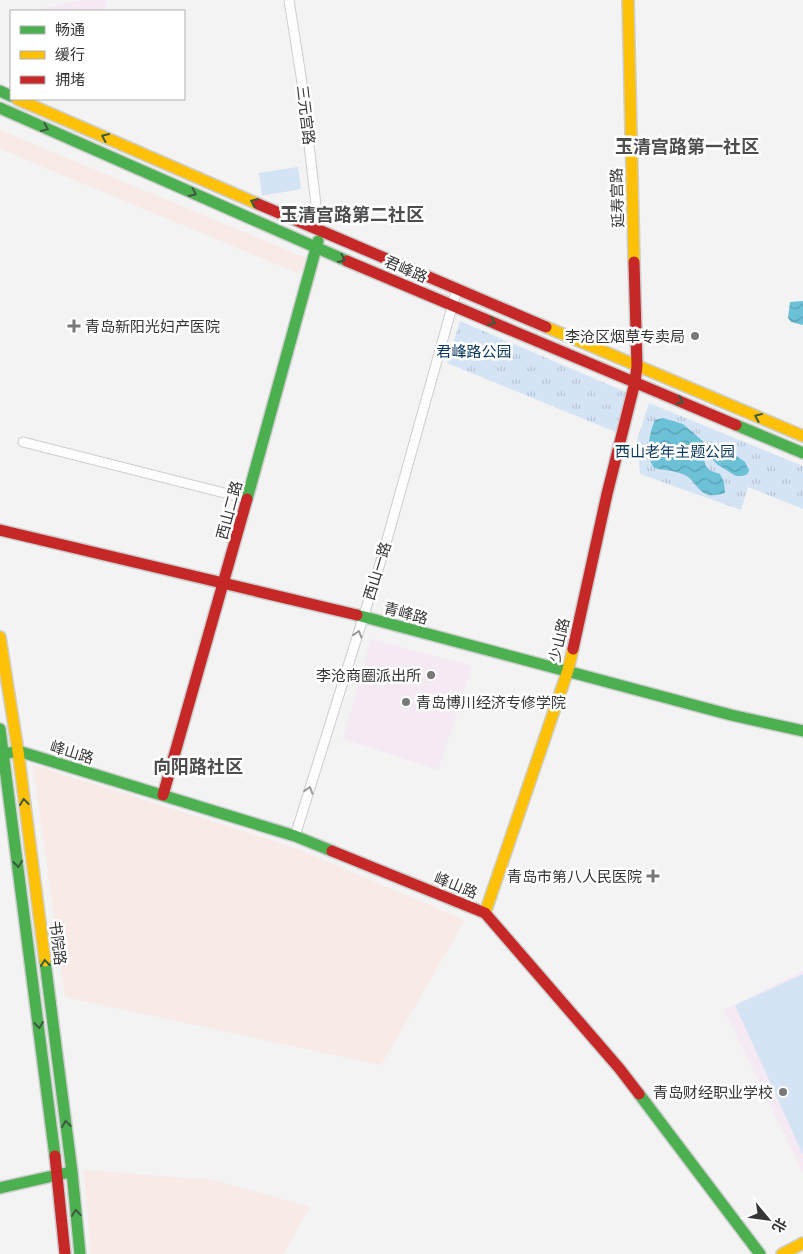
<svg xmlns="http://www.w3.org/2000/svg" width="803" height="1254" font-family="Montserrat,'Noto Sans SC',sans-serif">
<style>
.commercial{fill:#f8eae7}
.education{fill:#f5eaf3}
.park{fill:url(#park-tufts)}
.pitch{fill:#d5e4f5}
.water{fill:url(#water-waves)}
.lines{fill:none;stroke-linecap:round;stroke-linejoin:round}
.street-casing{stroke:#cdcece;stroke-width:11}
.fast-casing{stroke:#cdcece;stroke-width:14}
.slow-casing{stroke:#cdcece;stroke-width:14}
.jam-casing{stroke:#cdcece;stroke-width:14}
.street{stroke:#fdfdfd;stroke-width:9}
.fast{stroke:#4caf50;stroke-width:11}
.slow{stroke:#ffc107;stroke-width:11}
.jam{stroke:#c62828;stroke-width:11}
.oneway{stroke:#3c5a3e}
.oneway2{stroke:#999a9a}
.poi-dot{fill:#787879;stroke:#fff;stroke-width:2}
.labels{text-anchor:middle;dominant-baseline:central;stroke-width:5;stroke-linejoin:round;paint-order:stroke}
.street-label{font-size:15px;fill:#353637;stroke:#fff}
.poi-label{font-size:15px;fill:#353637;stroke:#fff;text-anchor:end}
.park-label{font-size:15px;fill:#09365e;stroke:#fff}
.quarter-label{font-size:18px;font-weight:bold;fill:#4c4d4f;stroke:#fff}
</style>
<defs>
<pattern id="park-tufts" width="24" height="20" patternUnits="userSpaceOnUse" patternTransform="scale(1.25)"><rect width="24" height="20" fill="#d5e4f5"/><path d="M3 7l-1-3M5 7V3M7 7l1-3M15 17l-1-3M17 17v-4M19 17l1-3" fill="none" stroke="#b7c4d3"/></pattern>
<pattern id="water-waves" width="16" height="10" patternUnits="userSpaceOnUse" patternTransform="scale(1.25)"><rect width="16" height="10" fill="#6cc1d7"/><path d="M0 5q4-4 8 0t8 0" fill="none" stroke="#5a9eaf"/></pattern>
</defs>
<rect width="100%" height="100%" fill="#f3f3f4"/>
<g class="commercial">
<path d="M0,130l306,128 -6,16 -300,-125z"/>
<path d="M33,765l260,82 172,73 -84,145 -316,-68z"/>
<path d="M84,1170l130,10 96,27 -27,47h-192z"/>
</g>
<g class="education">
<path d="M83,0h23v11h-76z"/>
<path d="M371,639l101,27 -34,104 -95,-31z"/>
<path d="M803,971v202l-79,-163z"/>
</g>
<g class="park">
<path d="M460,321l168,72 -10,40 -171,-70z"/>
<path d="M649,403l154,63v43l-55,-22 -7,23 -101,-36 -3,-34z"/>
</g>
<g class="pitch">
<path d="M298,167l3,22 -39,7 -3,-23z"/>
<path d="M803,974v181l-68,-150z"/>
</g>
<g class="water">
<path d="M803,301v24l-12,-3 -3,-4 2,-16z"/>
<path d="M663,418l20,6 23,20 25,8 14,10 4,8c-1,7 -8,6 -13,6 -6,-4 -12,-7 -18,-11 -4,-3 -5,-6 -9,-9l-5,2c2,13 5,12 16,16l4,8 1,11c-27,8 -25,-9 -40,-18 -8,-4 -22,-5 -31,-7 -9,-14 -5,-34 1,-48z"/>
</g>
<g class="lines">
<g class="street-casing">
<g id="street">
<path d="M289,0l12,76 18,155"/>
<path d="M23,442l225,57"/>
<path d="M295,836l88,-282 74,-265"/>
</g>
</g>
<g class="fast-casing">
<g id="fast">
<path d="M0,91l11,5"/>
<path d="M0,108l347,153"/>
<path d="M736,425l67,28"/>
<path d="M247,499l71,-258"/>
<path d="M357,615l374,100 72,16"/>
<path d="M0,729l55,427"/>
<path d="M0,755l18,-4 277,85 37,15"/>
<path d="M45,961l27,211 8,82"/>
<path d="M639,1094l121,160"/>
<path d="M0,1188l66,-15"/>
</g>
</g>
<g class="slow-casing">
<g id="slow">
<path d="M628,0l6,262"/>
<path d="M17,99l241,105"/>
<path d="M546,327l257,109"/>
<path d="M0,637l18,114 27,210"/>
<path d="M485,913l83,-243 5,-21"/>
<path d="M782,1254l21,-11"/>
</g>
</g>
<g class="jam-casing">
<g id="jam">
<path d="M258,204l288,123"/>
<path d="M347,261l389,164"/>
<path d="M0,530l357,85"/>
<path d="M573,649l34,-155 28,-112 2,-16 -3,-104"/>
<path d="M163,795l84,-296"/>
<path d="M332,851l153,62 134,155 20,26"/>
<path d="M55,1156l10,98"/>
</g>
</g>
<use href="#street" class="street"/>
<use href="#fast" class="fast"/>
<use href="#slow" class="slow"/>
<use href="#jam" class="jam"/>
</g>
<defs><path id="oneway-chevron" d="M-2-3.5L2.5 0L-2 3.5" fill="none" stroke-width="1.6" stroke-linecap="round" stroke-linejoin="round" transform="scale(1.25)"/></defs>
<g class="oneway">
<use href="#oneway-chevron" transform="translate(45 128) rotate(24)"/>
<use href="#oneway-chevron" transform="translate(105 137) rotate(-156)"/>
<use href="#oneway-chevron" transform="translate(193 193) rotate(24)"/>
<use href="#oneway-chevron" transform="translate(254 202) rotate(-156)"/>
<use href="#oneway-chevron" transform="translate(342 259) rotate(23)"/>
<use href="#oneway-chevron" transform="translate(492 322) rotate(23)"/>
<use href="#oneway-chevron" transform="translate(680 401) rotate(23)"/>
<use href="#oneway-chevron" transform="translate(758 417) rotate(-157)"/>
<use href="#oneway-chevron" transform="translate(24 802) rotate(-97)"/>
<use href="#oneway-chevron" transform="translate(18 864) rotate(83)"/>
<use href="#oneway-chevron" transform="translate(45 963) rotate(-97)"/>
<use href="#oneway-chevron" transform="translate(39 1025) rotate(83)"/>
<use href="#oneway-chevron" transform="translate(66 1124) rotate(-97)"/>
<use href="#oneway-chevron" transform="translate(76 1213) rotate(-96)"/>
</g>
<g class="oneway2">
<use href="#oneway-chevron" transform="translate(358 634) rotate(-73)"/>
<use href="#oneway-chevron" transform="translate(309 790) rotate(-73)"/>
</g>
<g class="poi-dot">
<path d="M71.5 318.5h5v5h5v5h-5v5h-5v-5h-5v-5h5z"/>
<circle cx="695" cy="336" r="5"/>
<circle cx="431" cy="675" r="5"/>
<circle cx="406" cy="702" r="5"/>
<path d="M650.5 868.5h5v5h5v5h-5v5h-5v-5h-5v-5h5z"/>
<circle cx="783" cy="1092" r="5"/>
</g>
<g class="labels">
<g class="street-label">
<text transform="translate(306 115) rotate(83)">三元宫路</text>
<text transform="translate(617 198) rotate(-92)">延寿宫路</text>
<text transform="translate(406 269) rotate(23)">君峰路</text>
<text transform="translate(229 510) rotate(-75)">西山二路</text>
<text transform="translate(377 571) rotate(-73)">西山一路</text>
<text transform="translate(406 613) rotate(15)">青峰路</text>
<text transform="translate(559 640) rotate(-77)">少山路</text>
<text transform="translate(72 752) rotate(17)">峰山路</text>
<text transform="translate(456 885) rotate(22)">峰山路</text>
<text transform="translate(58 943) rotate(83)">书院路</text>
</g>
<g class="poi-label">
<text x="85" y="326" text-anchor="start">青岛新阳光妇产医院</text>
<text x="685" y="336">李沧区烟草专卖局</text>
<text x="421" y="675">李沧商圈派出所</text>
<text x="416" y="702" text-anchor="start">青岛博川经济专修学院</text>
<text x="642" y="876">青岛市第八人民医院</text>
<text x="773" y="1092">青岛财经职业学校</text>
</g>
<g class="park-label">
<text x="474" y="351">君峰路公园</text>
<text x="675" y="451">西山老年主题公园</text>
</g>
<g class="quarter-label">
<text x="687" y="147">玉清宫路第一社区</text>
<text x="352" y="215">玉清宫路第二社区</text>
<text x="198" y="767">向阳路社区</text>
</g>
</g>
<rect x="10" y="10" width="175" height="90" fill="#ffffff" stroke="#aeafaf"/>
<rect x="20" y="26" width="25" height="8" fill="#4caf50" stroke="#aeafaf"/>
<text x="55" y="35" font-size="15" fill="#353637">畅通</text>
<rect x="20" y="51" width="25" height="8" fill="#ffc107" stroke="#aeafaf"/>
<text x="55" y="60" font-size="15" fill="#353637">缓行</text>
<rect x="20" y="76" width="25" height="8" fill="#c62828" stroke="#aeafaf"/>
<text x="55" y="85" font-size="15" fill="#353637">拥堵</text>
<g transform="translate(768 1219) rotate(119)" stroke="#ffffff" stroke-width="4" paint-order="stroke">
<path d="M0-4L9 19L0 12L-9 19Z" fill="#353637"/>
<text y="-8" font-size="14" font-weight="bold" text-anchor="middle" fill="#353637">北</text>
</g>
</svg>
